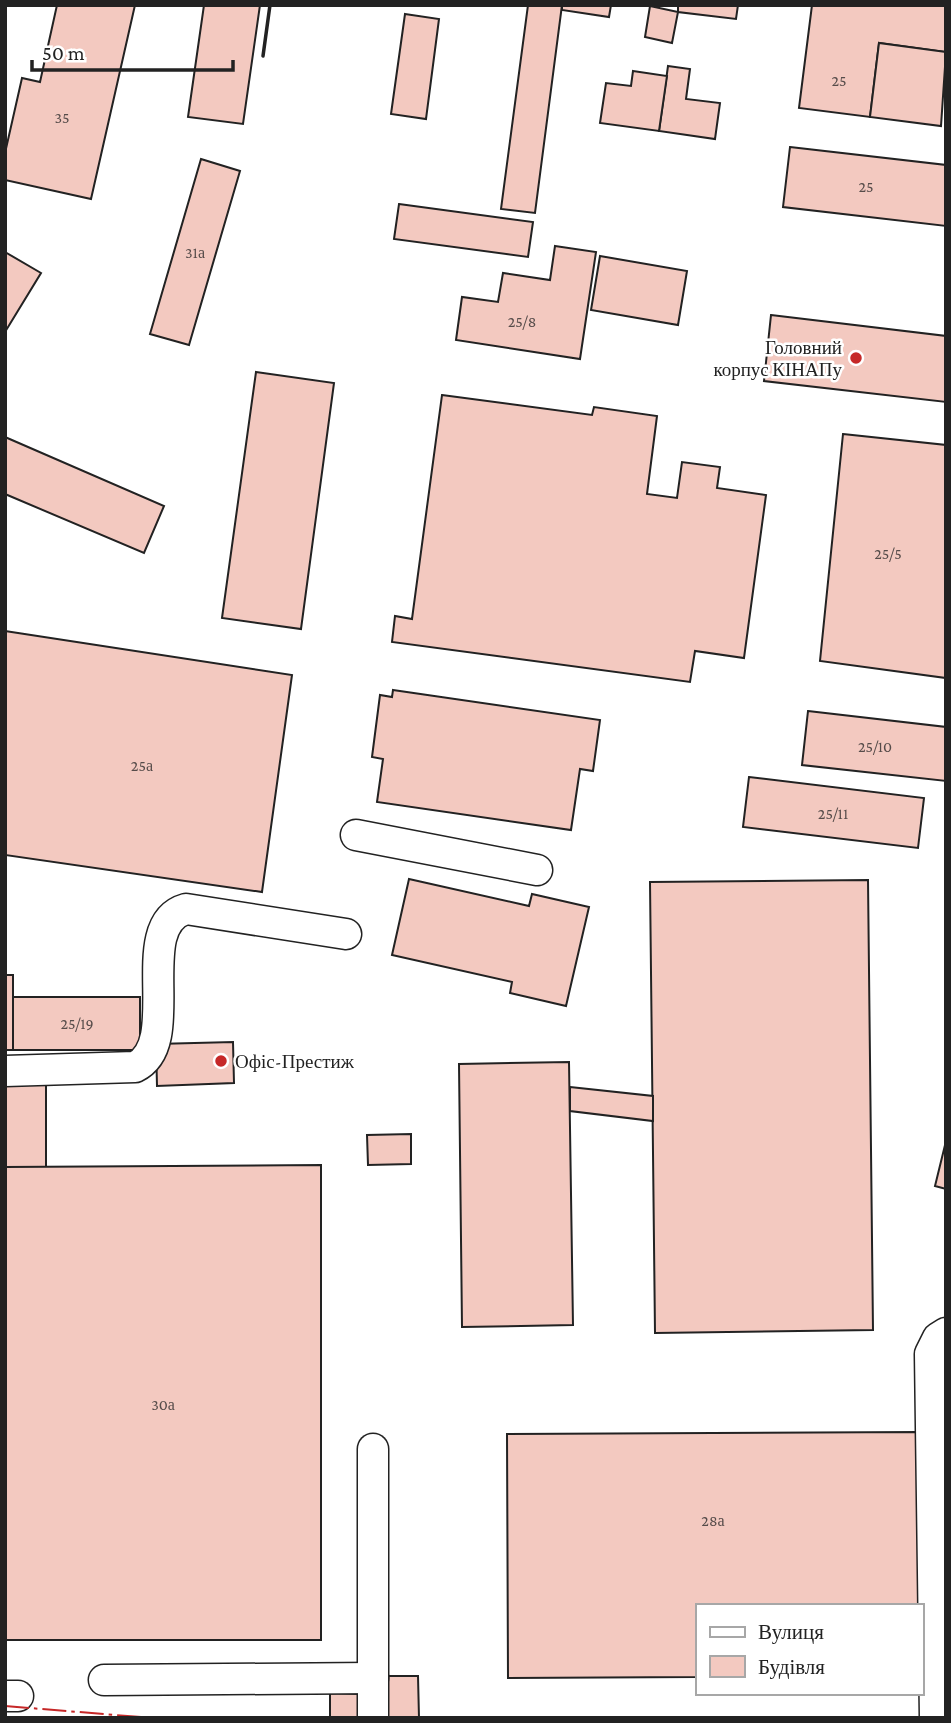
<svg xmlns="http://www.w3.org/2000/svg" width="951" height="1723" font-family="'Crimson Pro',serif">
<style>
.building{fill:#f3c9c0;stroke:#222;stroke-width:2}
.lines{fill:none;stroke-linecap:round;stroke-linejoin:round}
.minor-casing{stroke:#222;stroke-width:33}
.minor{stroke:#fff;stroke-width:30}
.wall{stroke:#222;stroke-width:3.5}
.power{stroke:#c62828;stroke-width:2;stroke-dasharray:24 5 3.5 5;stroke-linecap:butt}
.poi-dot{fill:#c62828;stroke:#fff;stroke-width:2.5}
.labels{text-anchor:middle;dominant-baseline:central;stroke-width:5;stroke-linejoin:round;paint-order:stroke}
.number-label{font-size:16px;fill:#564c4a}
.poi-label{font-size:19px;fill:#222;stroke:#fff;text-anchor:end}
</style>
<rect width="100%" height="100%" fill="#fff"/>
<g class="building">
<path d="M57,5h78l-44,194 -86,-19v-27l17,-75 18,4z"/>
<path d="M204,5h56l-17,119 -55,-7z"/>
<path d="M528,5h34l-27,208 -34,-4z"/>
<path d="M562,5h49l-2,12 -47,-7z"/>
<path d="M678,5h60l-2,14 -58,-7z"/>
<path d="M812,5h134v47l-67,-9 -9,74 -71,-9z"/>
<path d="M650,6l28,6 -6,31 -27,-6z"/>
<path d="M405,14l34,5 -13,100 -35,-5z"/>
<path d="M879,43l67,9 -5,74 -71,-9z"/>
<path d="M668,66l22,3 -4,30 34,4 -5,36 -56,-8z"/>
<path d="M633,71l34,5 -8,55 -59,-8 6,-40 25,3z"/>
<path d="M790,147l156,18v61l-163,-19z"/>
<path d="M201,159l39,12 -51,174 -39,-11z"/>
<path d="M399,204l134,18 -5,35 -134,-18z"/>
<path d="M555,246l41,6 -16,107 -124,-19 6,-43 36,5 5,-29 47,7z"/>
<path d="M5,252l36,21 -36,59z"/>
<path d="M600,256l87,15 -9,54 -87,-15z"/>
<path d="M771,315l175,21v66l-182,-21z"/>
<path d="M256,372l78,11 -33,246 -79,-11z"/>
<path d="M442,395l150,20 2,-8 63,9 -10,78 30,4 5,-36 38,5 -3,21 49,7 -22,163 -49,-7 -5,31 -298,-40 3,-26 17,3z"/>
<path d="M843,434l103,11v233l-126,-17z"/>
<path d="M5,437l159,69 -20,47 -139,-59z"/>
<path d="M5,631l287,44 -30,217 -257,-37z"/>
<path d="M393,690l207,30 -7,51 -13,-2 -9,61 -194,-28 6,-43 -11,-2 8,-62 12,2z"/>
<path d="M808,711l138,16v54l-144,-16z"/>
<path d="M749,777l175,21 -6,50 -175,-21z"/>
<rect x="945" y="872" width="1" height="167"/>
<path d="M409,879l120,27 3,-12 57,13 -23,99 -56,-13 2,-11 -120,-27z"/>
<path d="M868,880l5,450 -218,3 -5,-451z"/>
<rect x="5" y="975" width="8" height="75"/>
<rect x="13" y="997" width="127" height="53"/>
<path d="M233,1042l1,41 -77,3 -1,-42z"/>
<path d="M569,1062l4,263 -111,2 -3,-263z"/>
<rect x="5" y="1083" width="41" height="84"/>
<path d="M570,1087l83,9v25l-83,-10z"/>
<path d="M411,1134v30l-43,1 -1,-30z"/>
<path d="M946,1141v48l-11,-3z"/>
<path d="M321,1165v475h-316v-473z"/>
<path d="M918,1432v174h-221v71l-189,1 -1,-244z"/>
<path d="M387,1676h31l1,42h-32z"/>
<path d="M330,1693l29,1 -1,24h-28z"/>
</g>
<g class="lines">
<g class="minor-casing">
<g id="minor">
<path d="M356,835l181,35"/>
<path d="M5,1071l130,-4c50,-24 -5,-142 51,-158l160,25"/>
<path d="M373,1449v269"/>
<path d="M104,1680l269,-2"/>
<path d="M5,1696h13"/>
<path d="M935,1718l-5,-364 8,-16 8,-5"/>
</g>
</g>
<use href="#minor" class="minor"/>
<path class="wall" d="M263,56l7,-51"/>
<path class="power" d="M5,1706l147,12"/>
</g>
<g class="poi-dot">
<circle cx="856" cy="358" r="7"/>
<circle cx="221" cy="1061" r="7"/>
</g>
<g class="labels">
<g class="number-label">
<text x="839" y="80">25</text>
<text x="62" y="117">35</text>
<text x="866" y="186">25</text>
<text x="195" y="252">31а</text>
<text x="522" y="321">25/8</text>
<text x="888" y="553">25/5</text>
<text x="875" y="746">25/10</text>
<text x="142" y="765">25а</text>
<text x="833" y="813">25/11</text>
<text x="77" y="1023">25/19</text>
<text x="163" y="1404">30а</text>
<text x="713" y="1520">28а</text>
</g>
<g class="poi-label">
<text x="842" y="347">Головний<tspan x="842" dy="22">корпус КІНАПу</tspan></text>
<text x="235" y="1061" text-anchor="start">Офіс-Престиж</text>
</g>
</g>
<rect width="951" height="1723" fill="none" stroke="#222222" stroke-width="14"/>
<rect x="696" y="1604" width="228" height="91" fill="#ffffff" stroke="#a7a7a7" stroke-width="2"/>
<rect x="710" y="1627" width="35" height="10" fill="#ffffff" stroke="#a7a7a7" stroke-width="2"/>
<text x="758" y="1639" font-size="21" fill="#222222">Вулиця</text>
<rect x="710" y="1656" width="35" height="21" fill="#f3c9c0" stroke="#a7a7a7" stroke-width="2"/>
<text x="758" y="1674" font-size="21" fill="#222222">Будівля</text>
<path d="M32 60v10h201v-10" fill="none" stroke="#222222" stroke-width="3.5"/>
<text x="42" y="60" font-size="21" fill="#222222" stroke="#ffffff" stroke-width="5" paint-order="stroke">50 m</text>
</svg>
